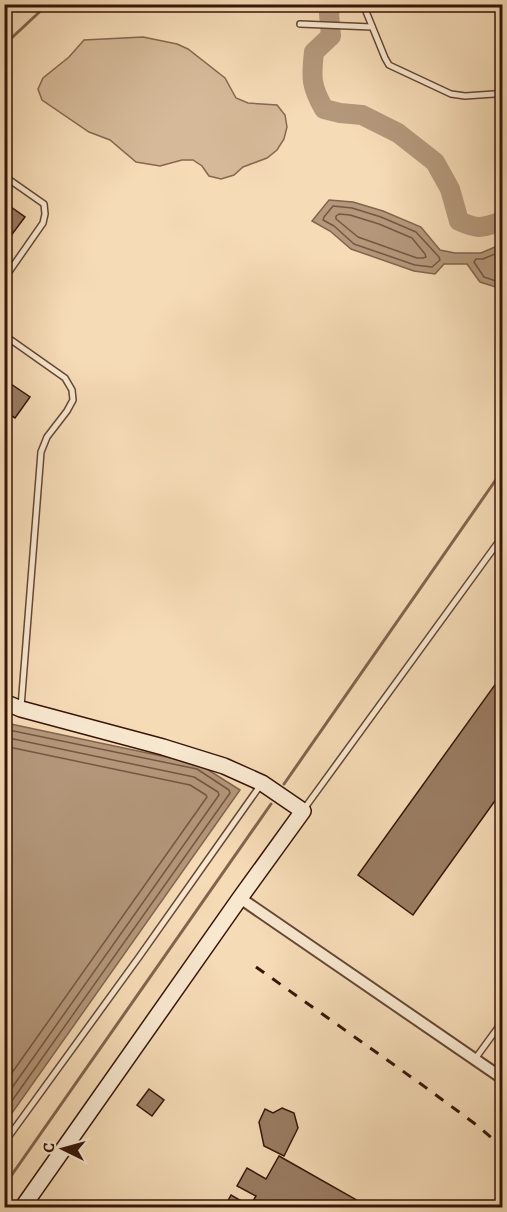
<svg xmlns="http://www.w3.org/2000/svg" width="507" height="1212" font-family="Alegreya,serif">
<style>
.green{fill:#d5b998;stroke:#866750;stroke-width:1.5}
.water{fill:#b4987b;stroke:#82644d;stroke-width:1.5}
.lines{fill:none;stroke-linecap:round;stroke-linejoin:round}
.shore{stroke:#765642;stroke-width:1.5}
.stream{stroke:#82644d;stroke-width:3}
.river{stroke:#b4987b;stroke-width:20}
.building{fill:#9a7c62;stroke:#371508;stroke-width:1.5}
.lane-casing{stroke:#664634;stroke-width:8}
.street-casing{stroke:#664634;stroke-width:14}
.secondary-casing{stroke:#371508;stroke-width:18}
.lane{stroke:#f8e8d0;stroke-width:5}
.street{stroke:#f8e8d0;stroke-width:10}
.secondary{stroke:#f8e8d0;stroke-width:15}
.rail{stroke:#371508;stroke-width:3;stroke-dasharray:10 10;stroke-linecap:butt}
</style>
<rect width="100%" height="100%" fill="#f5dbb6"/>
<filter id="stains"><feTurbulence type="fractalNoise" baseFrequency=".00333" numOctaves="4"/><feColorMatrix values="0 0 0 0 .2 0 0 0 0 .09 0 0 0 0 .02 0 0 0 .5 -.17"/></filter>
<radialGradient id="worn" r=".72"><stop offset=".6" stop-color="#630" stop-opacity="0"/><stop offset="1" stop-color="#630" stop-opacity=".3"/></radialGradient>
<path class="green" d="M143,37l34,7 11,5 37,29 11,20 12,5 29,2 8,10 2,12 -3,12 -7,11 -10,8 -24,9 -9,8 -13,4 -12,-3 -7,-10 -9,-6h-11l-22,6 -24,-4 -26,-22 -21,-8 -47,-32 -4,-11 5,-11 26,-21 15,-17z"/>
<g class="water">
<path d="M329,200l24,2 30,9 38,16 19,23 15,3h26l21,-9v45l-22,-7 -13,-18h-23l-9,10 -21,-3 -63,-22 -21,-18 -18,-10z"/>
<path d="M6,723l193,41 41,26 -235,333z"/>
</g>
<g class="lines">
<g class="shore">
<path d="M333,206l19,2 29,9 35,15 23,25 1,3 -8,7 -17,-2 -61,-21 -20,-18 -11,-6 1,-3z"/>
<path d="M339,214l11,1 29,9 33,14 13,16 1,3 -3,1h-6l-59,-21 -22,-18v-3z"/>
<path d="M502,251l-19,8h-7l-2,3 10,15 18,6"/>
<path d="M4,729l193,40 32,21 1,3 -226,319"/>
<path d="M4,737l190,40 24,15 1,3 -215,304"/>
<path d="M4,746l186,39 16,10 1,2 -203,287"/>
</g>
<g class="stream">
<path d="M4,45l44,-41"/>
<path d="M284,784l218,-313"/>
<path d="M4,1186l267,-382"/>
</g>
<path class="river" d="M331,4l-2,10 2,22 -17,16c-3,26 -3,34 10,57l16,4 22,2 36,18 37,29 15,27 9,32c20,9 23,7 43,0"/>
</g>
<g class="building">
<path d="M4,202l21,15 -21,28z"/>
<path d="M11,384l19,13 -15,21 -11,-7v-17z"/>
<path d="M502,675v100l-6,9 6,5v2l-89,124 -55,-40z"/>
<path d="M149,1089l15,11 -12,16 -15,-11z"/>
<path d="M282,1108l12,5 4,15 -14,28 -20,-10 -5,-24 6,-13 8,4z"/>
<path d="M279,1156l83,47 -2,5h-136l7,-13 19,11 6,-10 -19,-10 10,-18 19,11z"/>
</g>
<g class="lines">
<g class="lane-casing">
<g id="lane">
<path d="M363,4l22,54 4,7 62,29 14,2 29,-2"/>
<path d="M300,24l72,3"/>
<path d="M4,176l40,28 1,10 -2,9 -39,56"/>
<path d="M4,335l61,43 7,12 1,10 -6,11 -20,26 -6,15 -20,255"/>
<path d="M304,809l198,-272"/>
<path d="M475,1059l27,-37"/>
<path d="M4,1143l135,-186 123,-174"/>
</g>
</g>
<g class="street-casing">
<path id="street" d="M240,898l262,180"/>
</g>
<g class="secondary-casing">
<path id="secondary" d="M4,702l17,7 142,38 61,19 38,17 41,28 -63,87 -218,310"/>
</g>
<use href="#lane" class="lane"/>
<use href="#street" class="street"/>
<use href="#secondary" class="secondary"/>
<path class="rail" d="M256,967l165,117 57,42 24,21"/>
</g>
<rect width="507" height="1212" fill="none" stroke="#f5dbb6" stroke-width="24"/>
<rect x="6" y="6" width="495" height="1200" fill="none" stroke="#371508" stroke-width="3"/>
<rect x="12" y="12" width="483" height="1188" fill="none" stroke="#371508" stroke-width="1.5"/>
<g transform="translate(63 1149) rotate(275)" stroke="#f8e8d0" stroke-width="4.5" paint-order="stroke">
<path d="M0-4.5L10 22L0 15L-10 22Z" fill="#371508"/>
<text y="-9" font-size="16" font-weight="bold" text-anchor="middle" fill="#371508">С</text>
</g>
<rect width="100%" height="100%" filter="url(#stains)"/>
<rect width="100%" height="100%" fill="url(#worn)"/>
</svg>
